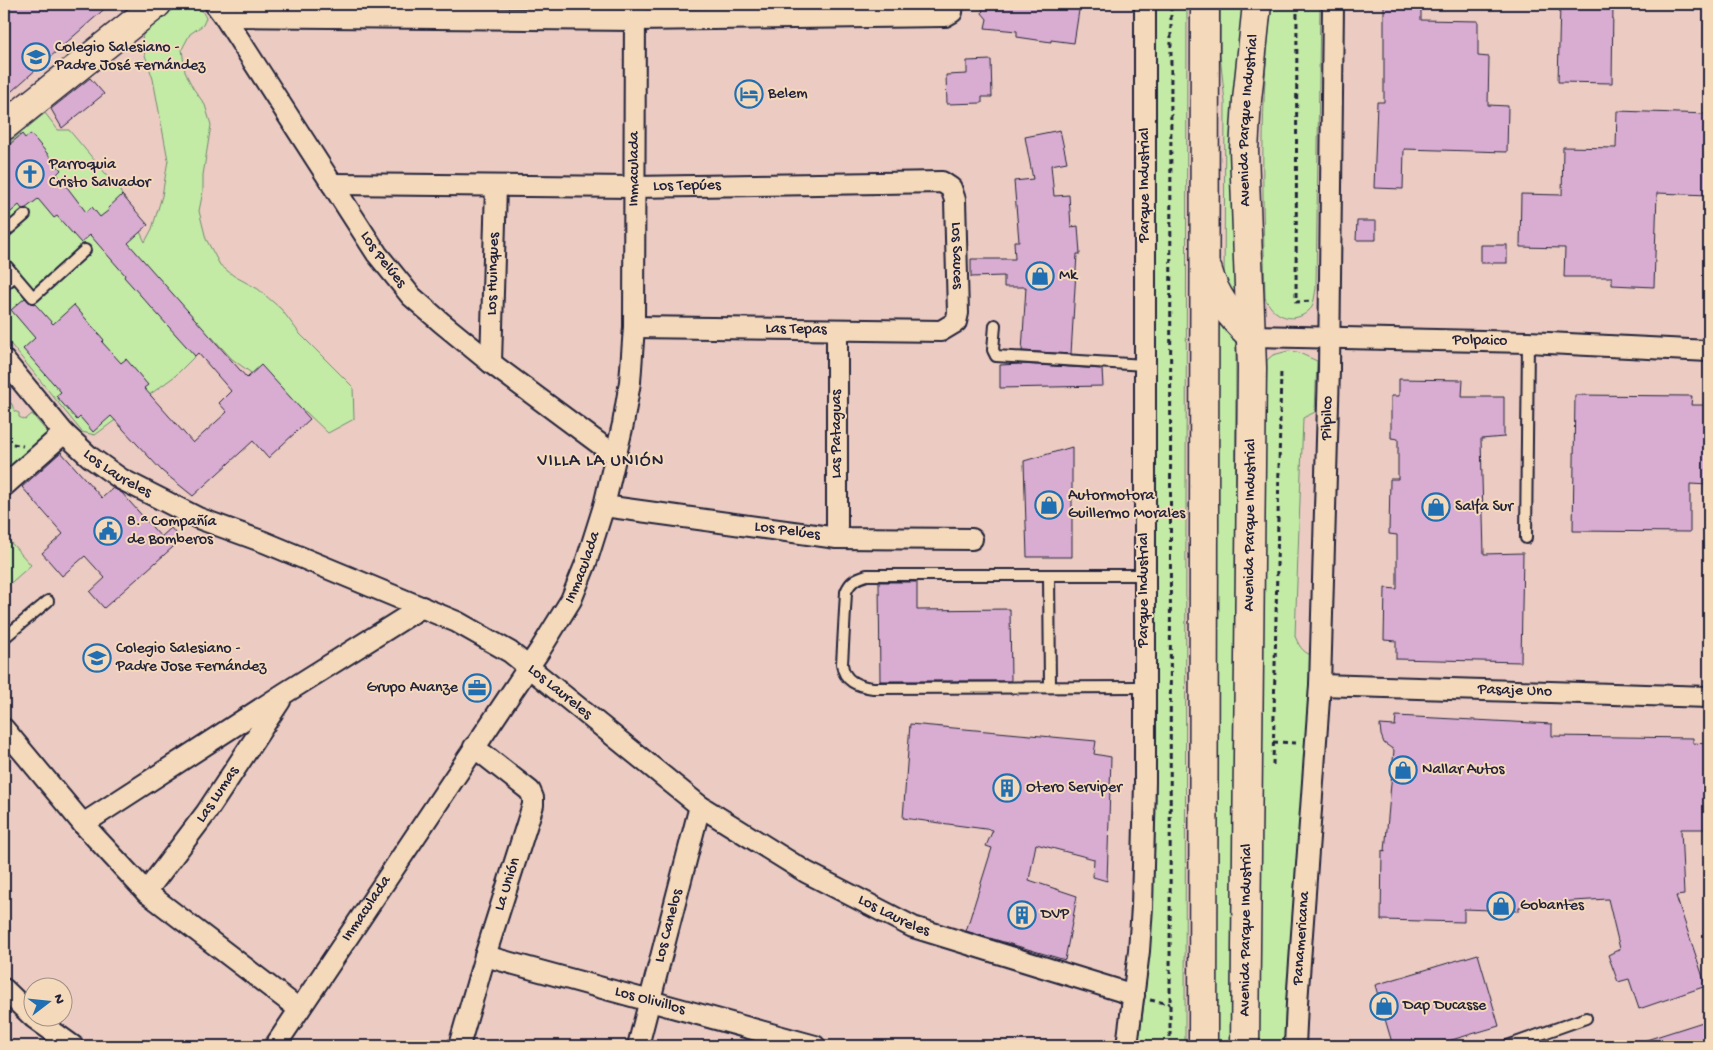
<svg xmlns="http://www.w3.org/2000/svg" width="1713" height="1050" font-family="'Gochi Hand',sans-serif">
<style>
.green{fill:#c3eba6;stroke:#728670}
.building{fill:#d8add1;stroke:#22223b}
.lines{fill:none;stroke-linecap:round;stroke-linejoin:round}
.service-casing{stroke:#22223b;stroke-width:14}
.minor-casing{stroke:#22223b;stroke-width:24}
.secondary-casing{stroke:#22223b;stroke-width:31}
.trunk-casing{stroke:#22223b;stroke-width:31}
.path{stroke:#22223b;stroke-width:3;stroke-dasharray:5 4;stroke-linecap:butt}
.service{stroke:#f4d9bb;stroke-width:10}
.minor{stroke:#f4d9bb;stroke-width:20}
.secondary{stroke:#f4d9bb;stroke-width:28}
.trunk{stroke:#f4d9bb;stroke-width:28}
.labels{text-anchor:middle;dominant-baseline:central;stroke-width:4;stroke-linejoin:round;paint-order:stroke}
.poi-label{font-size:16px;fill:#22223b;stroke:#f4d9bb;text-anchor:start}
.street-label{font-size:16px;fill:#22223b;stroke:#f4d9bb}
.neighbourhood-label{font-size:18px;letter-spacing:1px;fill:#22223b;stroke:#f4d9bb}
</style>
<rect width="100%" height="100%" fill="#ecccc2"/>
<filter id="ink" filterUnits="userSpaceOnUse"><feTurbulence type="fractalNoise" baseFrequency=".02" numOctaves="2"/><feDisplacementMap in="SourceGraphic" scale="10" xChannelSelector="R" yChannelSelector="G"/><feConvolveMatrix kernelMatrix="1 2 1 2 8 2 1 2 1" color-interpolation-filters="sRGB"/></filter>
<g filter="url(#ink)">
<g class="green">
<path d="M182,4c16,0 16,-1 24,14l-3,7 -13,9 -8,15 3,23 8,16 12,17 6,20 -8,50v16l-4,20 7,28 14,26 14,11 24,13 23,20 19,25 53,53 1,32 -26,14 -22,-21 -26,-14 -19,-18 -29,-21 -21,-23 1,3 -37,37 -80,59 -13,-3 -78,-96v-189l41,-34 13,17h11l51,61 25,51 7,-13 10,-33 6,-36 -15,-81 -12,-36 2,-8 16,-17z"/>
<path d="M1154,4h33l-2,1042h-47c13,-81 16,-163 18,-245z"/>
<path d="M1220,4h29l-13,108 -1,196 -11,-14 1,-192 -5,-47z"/>
<path d="M1272,4h48l-4,284c-1,6 -2,14 -4,19 -2,3 -6,6 -9,8 -16,8 -31,-2 -38,-17 -2,-98 -6,-197 7,-294z"/>
<path d="M1215,314l10,15 11,11 -2,706h-19z"/>
<path d="M1288,351l9,1 20,9 -2,51 -12,6 -8,218c3,8 7,16 16,19l-10,183 -15,208h-32v-91l13,-595 6,-5z"/>
<path d="M4,396l3,1v5l5,2 2,7 5,2v4l6,3 7,-6 20,24 -48,41z"/>
<path d="M4,535l27,30 -27,24z"/>
</g>
<g class="building">
<path d="M4,4h106l-106,94z"/>
<path d="M984,4h96l-6,39 -23,-3v2l-34,-5v-6l-32,-3 2,-9 -5,-6z"/>
<path d="M1384,4h37v16l57,1v35l11,1 -1,48 20,1 -1,46 -103,-3 -1,40 -29,-1 3,-86h7z"/>
<path d="M1560,4h53l-1,79 -54,-1z"/>
<path d="M991,60l1,37h-10v6l-35,1 -1,-29 21,-1v-13z"/>
<path d="M90,78l14,16 -42,34 -11,-19z"/>
<path d="M1617,111l92,3v81l-52,-2 -3,94 -42,-2v-8h-48l1,-29 -45,-1 1,-53 41,1 1,-48 53,1z"/>
<path d="M1060,130l7,32 -16,3 3,31 15,-1 2,32 7,-1 2,28h-3l-6,100 -49,-3 4,-64h-22v-11l-33,1v-18h44l-1,-18h5l-5,-60 19,-2 -8,-42z"/>
<path d="M22,134l3,4 6,-4 30,36 -4,4 29,38 6,-5 8,10 9,-7 -1,-2 14,-13 26,30 -20,18 119,135 14,-13 49,54 -42,39 -15,-17 -60,55 -31,-25 -51,-55 -18,16 -13,-15 -3,3 -21,-24 5,-4 -38,-43 12,-11 -24,-28 14,-12 5,5 5,1 18,20 21,-19 30,35 -2,2 19,21 5,-4 22,26 -4,3 49,55 34,-31 -8,-9 12,-12 -33,-38 -3,3 -71,-79 1,-2 -35,-40 -9,8 -24,-27 -3,2 -16,-19 -12,9 -4,1 -3,-4 -15,13v-69z"/>
<path d="M1357,221h19v19h-20z"/>
<rect x="1481" y="245" width="26" height="18"/>
<path d="M1020,364l82,5 1,17 -103,2v-23z"/>
<path d="M1399,379l64,1 -1,17h42v40l-23,2 3,115 39,-1 -2,109 -125,-3v-18l-12,-1 1,-52 12,1v-54l-8,-1 1,-55h8v-40l-7,-1v-42h8z"/>
<path d="M1575,395l117,1 -1,9h18v80l-19,-1v48l-117,-1z"/>
<path d="M1072,447v110h-45l-3,-96z"/>
<path d="M61,452l41,46 11,-10 9,5 39,44 10,-9 10,12 -77,68 -14,-16 15,-14 -20,-22 -23,20 -20,-23 21,-19 -41,-47z"/>
<path d="M879,582h38v28l93,-1 1,72h-131z"/>
<path d="M1396,716l156,8v12l141,2v5l16,1v85h-28l3,66 -8,1 30,90 -67,23 -10,-30 -11,3 -10,-27 12,-6 -12,-50 -35,2 -54,6v4l-55,-2v13l-83,-2 1,-70 3,1 9,-101 -10,-7 -3,-8 -1,-10 15,1z"/>
<path d="M910,724l186,17 -2,13 17,3 -4,124 -14,-4 1,-18 -58,-15 -7,36 48,16 -12,64 -99,-29 26,-83 -6,-2 7,-16 -90,-12z"/>
<path d="M1478,954l21,72 -68,20h-38l-18,-61z"/>
<path d="M1709,1020v26h-72v-3z"/>
</g>
<g class="lines">
<g class="service-casing">
<g id="service">
<path d="M4,233l21,-18"/>
<path d="M4,263l29,34 52,-47"/>
<path d="M4,285l11,-9"/>
<path d="M995,325l-2,25 3,6 149,9"/>
<path d="M1526,538l2,-196"/>
<path d="M1049,575l1,111"/>
<path d="M1144,575h-277c-10,3 -17,6 -21,17l-4,72c2,17 15,22 31,24l271,-1"/>
<path d="M4,638l44,-37"/>
<path d="M1507,1046l79,-28"/>
</g>
</g>
<g class="minor-casing">
<g id="minor">
<path id="s1" d="M215,4l9,12 153,238 34,42 31,27 49,40 125,93"/>
<path d="M224,16l411,4 310,-4 7,-4 1,-8"/>
<path id="s2" d="M332,184l302,3 308,-5 9,6 4,12 3,113 -2,9 -15,9 -307,-4"/>
<path d="M837,330v208"/>
<path id="s3" d="M1251,336l277,6 181,9"/>
<path id="s4" d="M4,360l60,73 26,24 31,22 77,39 66,24 193,80 53,30 190,154 106,66 107,55 221,68"/>
<path id="s5" d="M491,363l5,-177"/>
<path d="M4,486l60,-53"/>
<path id="s6" d="M604,506l233,32 135,1"/>
<path id="s7" d="M1320,685l389,12"/>
<path d="M4,729l79,95 63,68 153,117"/>
<path d="M83,824l202,-131 137,-86"/>
<path id="s8" d="M146,892l60,-79 74,-112"/>
<path id="s9" d="M485,956l330,90"/>
<path d="M4,989l28,27"/>
<path d="M34,1018l39,28"/>
<path id="s10" d="M275,1046l265,-396 31,-50 15,-37 18,-57 19,-82 7,-42 4,-55 1,-323"/>
<path id="s11" d="M459,1046l26,-90 48,-151v-7l-3,-7 -56,-44"/>
<path id="s12" d="M638,1046l62,-240"/>
<path d="M1127,1046l12,-95 3,-44 3,-125v-778"/>
<path id="s13" d="M1295,1046l2,-43 23,-318 9,-316 4,-365"/>
</g>
</g>
<g class="secondary-casing">
<path id="secondary" d="M4,126l153,-122"/>
</g>
<g class="trunk-casing">
<g id="trunk">
<path d="M1208,271c7,26 23,46 43,65"/>
<path d="M1203,1046l2,-1042"/>
<path id="s14" d="M1245,1046l7,-678 -8,-218 3,-50 10,-96"/>
</g>
</g>
<g class="path">
<path d="M1297,4l-1,298 16,-1"/>
<path d="M4,442l19,4"/>
<path d="M1273,742l25,1"/>
<path d="M1273,765l8,-396"/>
<path d="M1150,1000l20,4"/>
<path d="M1170,1046l1,-1042"/>
</g>
<use href="#service" class="service"/>
<use href="#minor" class="minor"/>
<use href="#secondary" class="secondary"/>
<use href="#trunk" class="trunk"/>
</g>
</g>
<defs>
<g id="school-ring" transform="scale(1.4375)"><circle r="9.5" fill="#f4d9bb" stroke="#1f6fb2" stroke-width="1.5"/><path d="M0-5L7-2L0 1L-7-2ZM-4 1L0 2.5L4 1V4Q0 6-4 4Z" fill="#1f6fb2"/></g>
<g id="hotel-ring" transform="scale(1.4375)"><circle r="9.5" fill="#f4d9bb" stroke="#1f6fb2" stroke-width="1.5"/><path d="M-6-4.5h1.5V1H6V5H4.5V3h-9V5H-6ZM-4 0a1.8 1.8 0 1 1 3.6 0ZM.5 0V-2.5h3Q6-2.5 6 0Z" fill="#1f6fb2"/></g>
<g id="church-ring" transform="scale(1.4375)"><circle r="9.5" fill="#f4d9bb" stroke="#1f6fb2" stroke-width="1.5"/><path d="M-1.2-6h2.4v3.5h3.3v2.4h-3.3V6h-2.4V-.1h-3.3v-2.4h3.3Z" fill="#1f6fb2"/></g>
<g id="shop-ring" transform="scale(1.4375)"><circle r="9.5" fill="#f4d9bb" stroke="#1f6fb2" stroke-width="1.5"/><path d="M-5-2.5h2.3a2.7 3.5 0 0 1 5.4 0H5L5.5 6h-11ZM-1.5-2.5h3a1.5 2.3 0 0 0-3 0Z" fill="#1f6fb2"/></g>
<g id="civic-ring" transform="scale(1.4375)"><circle r="9.5" fill="#f4d9bb" stroke="#1f6fb2" stroke-width="1.5"/><path d="M-.6-6.5H3V-4.5H.6V-3L4-1V1h2V6H-6V1h2V-1L-.6-3ZM-1.2 2.5V6h2.4V2.5Z" fill="#1f6fb2"/></g>
<g id="office-ring" transform="scale(1.4375)"><circle r="9.5" fill="#f4d9bb" stroke="#1f6fb2" stroke-width="1.5"/><path d="M-6-3h4V-5.5h4V-3h4V5H-6ZM-1-4.5V-3h2v-1.5ZM-6 0V1H6V0Z" fill="#1f6fb2"/></g>
<g id="building-ring" transform="scale(1.4375)"><circle r="9.5" fill="#f4d9bb" stroke="#1f6fb2" stroke-width="1.5"/><path d="M-4-6H4V6H1V3H-1V6H-4ZM-2.5-4.3h1.7v1.8h-1.7ZM.8-4.3h1.7v1.8H.8ZM-2.5-1h1.7V.8h-1.7ZM.8-1h1.7V.8H.8Z" fill="#1f6fb2"/></g>
</defs>
<g fill-rule="evenodd">
<use href="#school-ring" x="36" y="57"/>
<use href="#hotel-ring" x="749" y="94"/>
<use href="#church-ring" x="30" y="174"/>
<use href="#shop-ring" x="1040" y="276"/>
<use href="#shop-ring" x="1049" y="505"/>
<use href="#shop-ring" x="1436" y="507"/>
<use href="#civic-ring" x="108" y="531"/>
<use href="#school-ring" x="97" y="658"/>
<use href="#office-ring" x="477" y="688"/>
<use href="#shop-ring" x="1403" y="770"/>
<use href="#building-ring" x="1007" y="788"/>
<use href="#shop-ring" x="1501" y="906"/>
<use href="#building-ring" x="1022" y="915"/>
<use href="#shop-ring" x="1384" y="1006"/>
</g>
<g class="labels">
<g class="poi-label">
<text x="55" y="48">Colegio Salesiano -<tspan x="55" dy="18">Padre José Fernández</tspan></text>
<text x="768" y="94">Belem</text>
<text x="49" y="165">Parroquia<tspan x="49" dy="18">Cristo Salvador</tspan></text>
<text x="1059" y="276">Mk</text>
<text x="1068" y="496">Autormotora<tspan x="1068" dy="18">Guillermo Morales</tspan></text>
<text x="1455" y="507">Salfa Sur</text>
<text x="127" y="522">8.ª Compañía<tspan x="127" dy="18">de Bomberos</tspan></text>
<text x="116" y="649">Colegio Salesiano -<tspan x="116" dy="18">Padre Jose Fernández</tspan></text>
<text x="458" y="688" text-anchor="end">Grupo Avanze</text>
<text x="1422" y="770">Nallar Autos</text>
<text x="1026" y="788">Otero Serviper</text>
<text x="1520" y="906">Gobantes</text>
<text x="1041" y="915">DVP</text>
<text x="1403" y="1006">Dap Ducasse</text>
</g>
<g class="street-label">
<text stroke="none"><textPath href="#s14" startOffset="926">Avenida Parque Industrial</textPath></text>
<text stroke="none"><textPath href="#s10" startOffset="975">Inmaculada</textPath></text>
<text transform="translate(1145 185) rotate(-90)">Parque Industrial</text>
<text stroke="none"><textPath href="#s2" startOffset="355">Los Tepúes</textPath></text>
<text stroke="none"><textPath href="#s2" startOffset="689">Los Sauces</textPath></text>
<text stroke="none"><textPath href="#s1" startOffset="306">Los Pelúes</textPath></text>
<text stroke="none"><textPath href="#s5" startOffset="89">Los Huinques</textPath></text>
<text transform="translate(796 330) rotate(1)">Las Tepas</text>
<text stroke="none"><textPath href="#s3" startOffset="229">Polpaico</textPath></text>
<text stroke="none"><textPath href="#s13" startOffset="629">Pilpilco</textPath></text>
<text transform="translate(837 434) rotate(-90)">Las Pataguas</text>
<text stroke="none"><textPath href="#s4" startOffset="162">Los Laureles</textPath></text>
<text stroke="none"><textPath href="#s14" startOffset="521">Avenida Parque Industrial</textPath></text>
<text stroke="none"><textPath href="#s6" startOffset="185">Los Pelúes</textPath></text>
<text stroke="none"><textPath href="#s10" startOffset="570">Inmaculada</textPath></text>
<text transform="translate(1144 590) rotate(-90)">Parque Industrial</text>
<text stroke="none"><textPath href="#s4" startOffset="658">Los Laureles</textPath></text>
<text stroke="none"><textPath href="#s7" startOffset="195">Pasaje Uno</textPath></text>
<text stroke="none"><textPath href="#s8" startOffset="121">Las Lumas</textPath></text>
<text stroke="none"><textPath href="#s11" startOffset="169">La Unión</textPath></text>
<text stroke="none"><textPath href="#s10" startOffset="165">Inmaculada</textPath></text>
<text stroke="none"><textPath href="#s4" startOffset="1062">Los Laureles</textPath></text>
<text stroke="none"><textPath href="#s12" startOffset="124">Los Canelos</textPath></text>
<text stroke="none"><textPath href="#s14" startOffset="116">Avenida Parque Industrial</textPath></text>
<text stroke="none"><textPath href="#s13" startOffset="108">Panamericana</textPath></text>
<text stroke="none"><textPath href="#s9" startOffset="171">Los Olivillos</textPath></text>
</g>
<g class="neighbourhood-label">
<text x="601" y="461">VILLA LA UNIÓN</text>
</g>
</g>
<rect width="1713" height="1050" fill="none" stroke="#f4d9bb" stroke-width="20"/>
<rect x="10" y="10" width="1693" height="1030" fill="none" stroke="#22223b" stroke-width="2" filter="url(#ink)"/>
<g transform="translate(48 1002) rotate(74)"><circle r="24" fill="#f4d9bb" stroke="#a09088"/>
<path d="M0-4L9 19L0 12L-9 19Z" fill="#1f6fb2"/>
<text y="-8" font-size="14" font-weight="bold" text-anchor="middle" fill="#22223b">N</text>
</g>
</svg>
